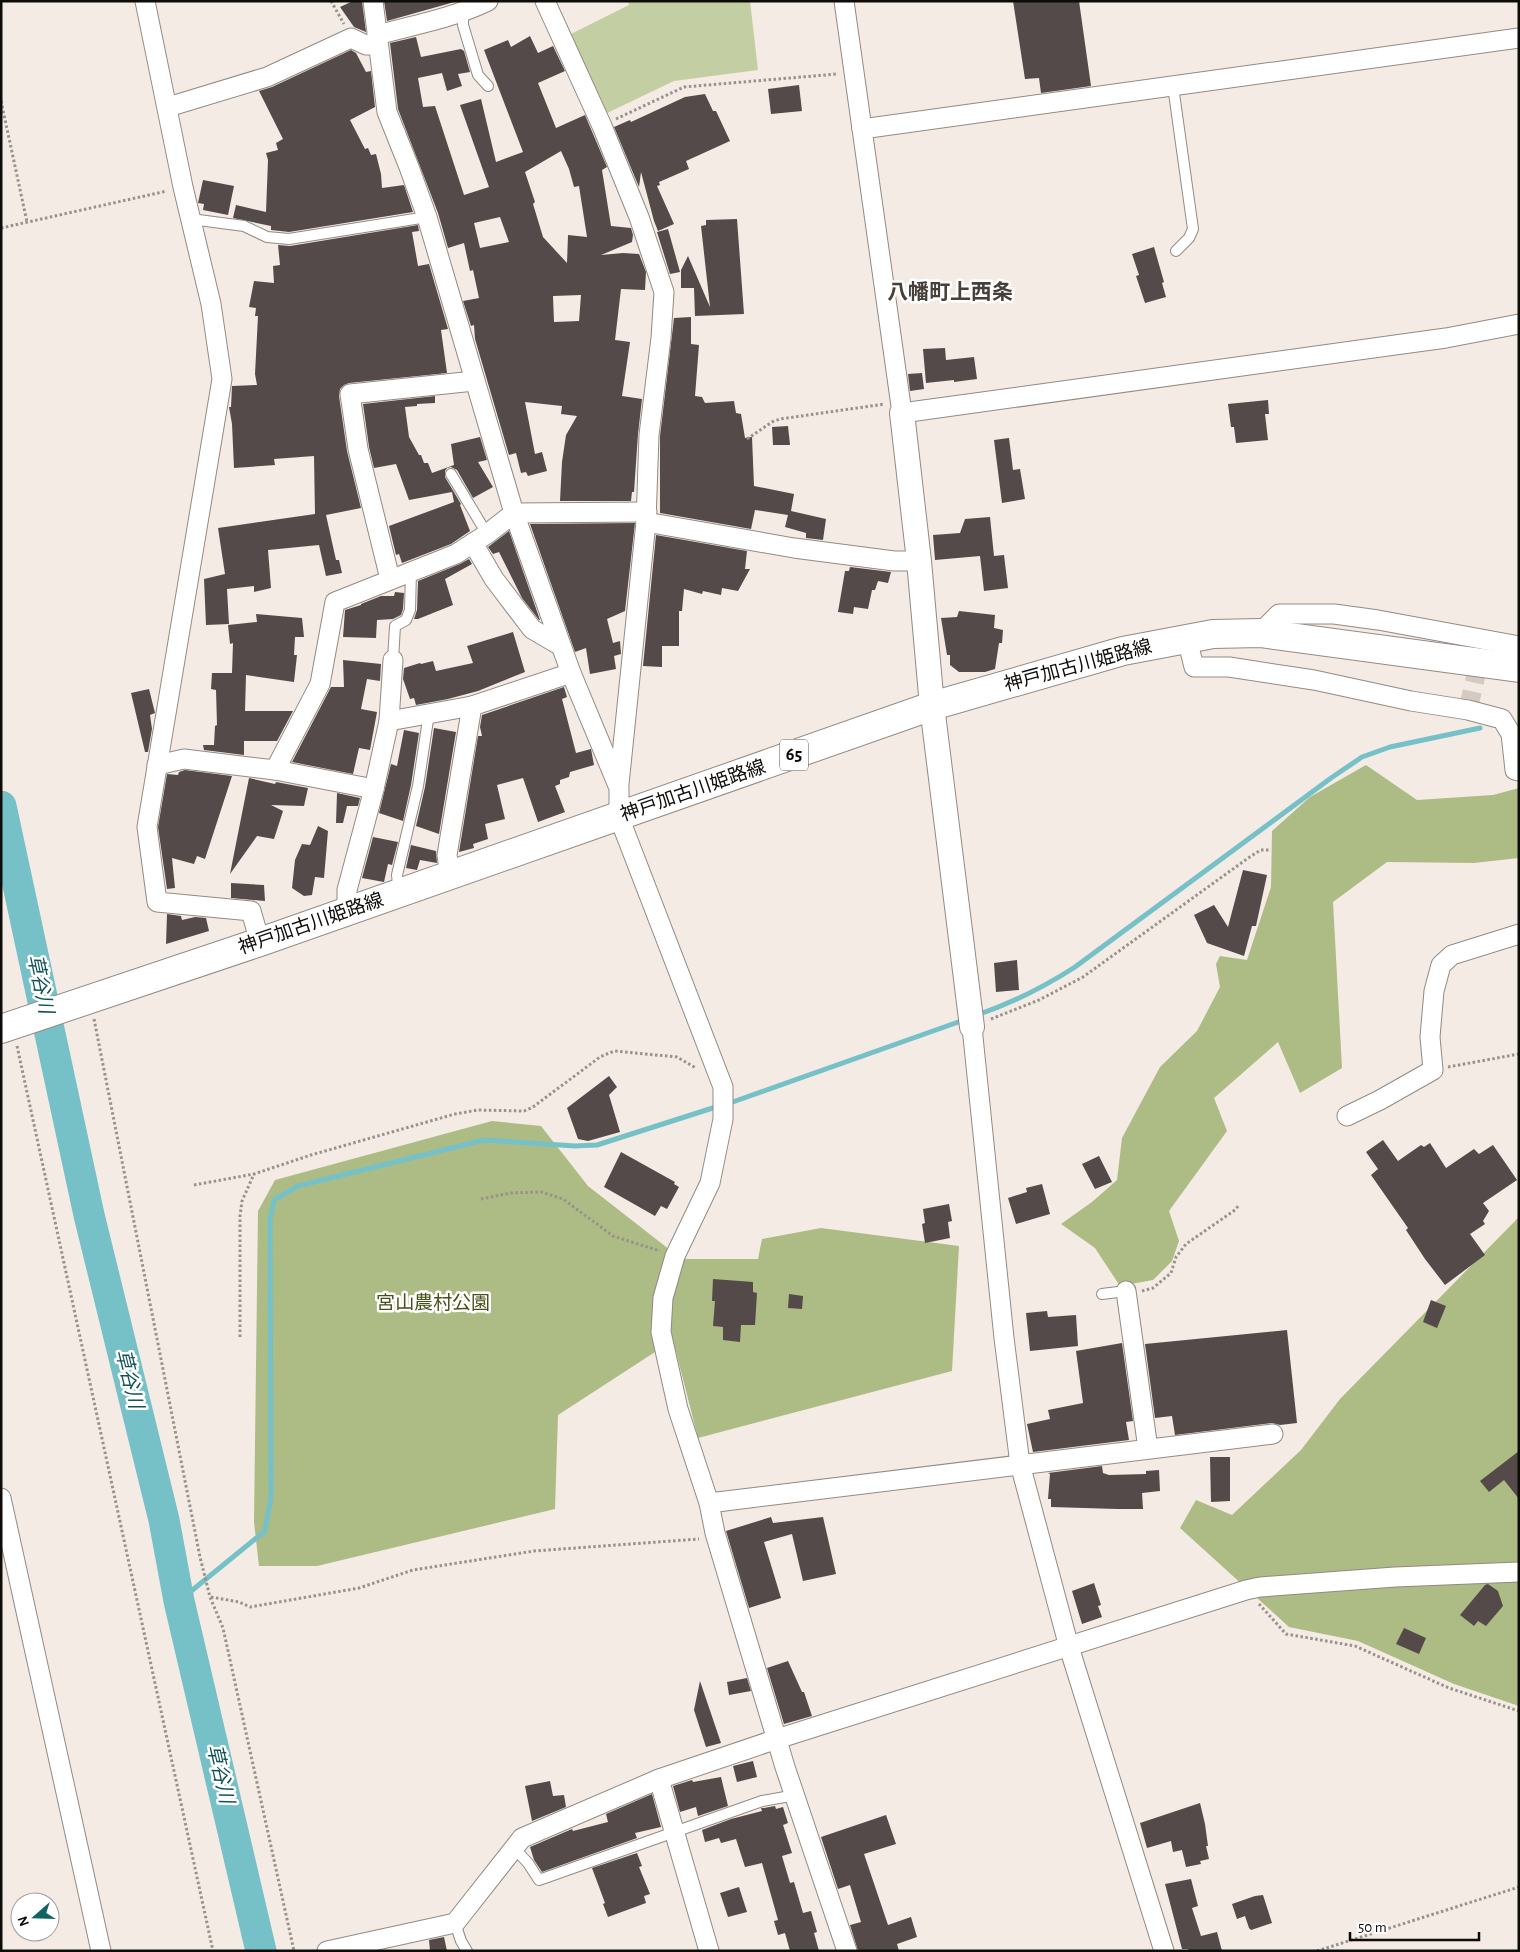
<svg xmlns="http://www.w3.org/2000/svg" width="1520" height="1952" font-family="'Alegreya Sans','Noto Sans JP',sans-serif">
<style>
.green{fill:#c3cfa2}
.forest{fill:#adbb85}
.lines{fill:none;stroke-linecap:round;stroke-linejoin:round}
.stream{stroke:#76c0c8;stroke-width:5}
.river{stroke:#76c0c8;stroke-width:31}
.building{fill:#544a49;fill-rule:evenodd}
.minor-tunnel{stroke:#d2cac3;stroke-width:19;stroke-dasharray:19 9;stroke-linecap:butt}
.service-casing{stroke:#928a84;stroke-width:12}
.minor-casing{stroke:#928a84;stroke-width:21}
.tertiary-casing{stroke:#928a84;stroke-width:26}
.primary-casing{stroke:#928a84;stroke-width:30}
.path{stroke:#98928c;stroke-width:3;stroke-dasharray:2.5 2.5;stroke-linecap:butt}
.service{stroke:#fff;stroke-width:10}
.minor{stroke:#fff;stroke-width:19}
.tertiary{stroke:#fff;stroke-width:24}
.primary{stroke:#fff;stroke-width:28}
.labels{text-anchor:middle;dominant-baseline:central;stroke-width:5;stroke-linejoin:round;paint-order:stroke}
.shield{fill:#fff;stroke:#565553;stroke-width:1}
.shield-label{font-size:18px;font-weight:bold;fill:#0e0c09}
.street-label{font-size:19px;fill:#0e0c09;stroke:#fff}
.park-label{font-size:19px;fill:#455116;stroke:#fff}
.water-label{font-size:20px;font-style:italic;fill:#115359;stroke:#fff}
.quarter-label{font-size:21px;font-weight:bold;fill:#47403a;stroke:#fff}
</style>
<rect width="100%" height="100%" fill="#f4ebe4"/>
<path class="green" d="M628,1h122l8,69 -84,11 -69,33 -38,-78 62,-31z"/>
<g class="forest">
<path d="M1366,765l51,35 76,-5 26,-7v70l-45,5 -87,-1 -54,40 9,166 -42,25 -22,-51 -64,56 13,33 -58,80 10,30 -7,20 -19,19 -33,6 -25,-38 -34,-24 31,-22 25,-22 5,-42 38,-71 37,-36 23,-44 -4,-23 4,-8 27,4 24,-73 1,-56 38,-34z"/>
<path d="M492,1121l49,5 47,60 82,64 -14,40 -1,62 -97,63 -3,94 -238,57h-58l-5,-44 4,-311 17,-31z"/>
<path d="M1519,1217v489l-65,-22 -96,-43 -69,-14 -109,-99 16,-28 36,15 69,-65 39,-51z"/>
<path d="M821,1228l138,18 -7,125 -254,67 -28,-110 1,-31 9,-38h78l4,-20z"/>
</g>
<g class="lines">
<g class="stream">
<path d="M977,1015c35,-12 67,-28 98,-48l256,-189 31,-21 28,-10 90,-19"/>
<path d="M727,1104l237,-84"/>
<path d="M179,1601l86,-70 6,-34 -1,-277 4,-20 24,-14 186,-46 91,6 22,-1 122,-39"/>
</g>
<path class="river" d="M1,806l88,409 75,305 15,81 82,350"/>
</g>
<g class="building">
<path d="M353,1h9l4,31 -12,-5 -14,-20z"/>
<path d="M384,1h74l-71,20z"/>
<path d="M1013,1h66l12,85 -50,7 -2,-15 -14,1z"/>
<path d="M530,36l8,17 15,-7 12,25 -27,12 18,45 29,-13 22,52 -5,3 9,56 20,2 2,7 -1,7 -31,13 22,-2 16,1 7,18 -1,18 -24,-1 -6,51 15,2 -8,54 20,3 -4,35 -4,58h-2l-1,9h-71l2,-39 4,-27 11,-19 -16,-2 1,-8 -37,-4 10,52 7,-2 5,19 -19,5 -2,-4 -5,1 -5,-20 -7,2 -34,-116 -1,-14 -3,1 -8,-25 16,-3 -6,-28 -3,1 -6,-28 -16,5 -10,-35 -40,-104 -8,-66 26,-6 5,20 40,-8 3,2 6,21 -12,2 4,12 -15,5 -5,-18 -24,5 5,29 12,-1 29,89 25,-8 -29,-82 21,-6 15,63 27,-10 -39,-102 24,-10 3,7zM561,151l8,18 5,18 5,-1 8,51 -19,-2 -1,28 -24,-26 -10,-33 2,-2 -10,-30zM500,217l9,25 -29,6 -6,-25zM581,295l-2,26 -25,1 -1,-26z"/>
<path d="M351,50l5,3 10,19 5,-1 4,36 -25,13 15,29 3,-1 3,7 5,-1 5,20 1,14 22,-3 9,27 -124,20 -18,-2v-4l-38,-8 3,-13 30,7 2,-52 -2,-7 12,-3 -2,-7 7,-4 -24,-48 13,-4z"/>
<path d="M799,85l3,26 -31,3 -3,-25z"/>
<path d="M705,94l8,17h3l14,30 -44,20 3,8 -30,13 1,3 -3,1 17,38 -16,7 -4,-10 -13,-49 -2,15 -25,-60 16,-7 1,2 54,-25z"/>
<path d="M203,180l31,6 -6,29 -25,-5 1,-6 -6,-1z"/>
<path d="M737,219l7,95 -49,2 -1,-28h-13v-18l7,-14 22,51 -9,-81 5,-1v-5z"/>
<path d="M418,225l1,6 -7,1 6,34 11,-2 19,65 -7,1 6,43 -98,10 -5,2 -4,4 -1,7 8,55 14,57 -35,7 10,45h3l3,13 -16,3 -7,-31 -51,5 3,38 -17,4v-6l-27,3 2,35 -23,1 -2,-46 21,-5 -7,-46 97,-14 -1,-58 -40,3 1,6 -41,3 -2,-44 -3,-17h2l1,-21 25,-1 -2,-11 3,-58h-3l1,-8 -7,-1 5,-26 20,2 -1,-17 7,-1 -2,-20 12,1z"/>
<path d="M668,229l12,43 -10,2 -13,-42z"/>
<path d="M1154,247l10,35 -2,1 4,14 -21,6 -9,-27 3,-1 -7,-21z"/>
<path d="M691,317v27l8,1 -4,51 7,1 3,6 29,-2 2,12 5,1 4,24 7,-1 2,49 40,8 -3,17 35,8 -3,21 -17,-2v-5l-21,-6 3,-12 -33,-5 -4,19 -91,-16v-77l14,-118z"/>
<path d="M945,348l1,12 28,-3 3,22 -23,3v-2l-28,3 -3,-34z"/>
<path d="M922,373l2,16 -14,2 -2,-17z"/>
<path d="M435,396v7l-18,1v2l-12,1 4,30 10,18h2l3,8h4l4,10 22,-8 -3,-21 29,-7 7,23 -9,2 15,25 -20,11 -16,-28 -6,-3 -4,1 -2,3v6l16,27 -1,1 10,26 -19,13 -49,19 -3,-9 -3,1 -7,-29 65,-24 -2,-10 -43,8 -13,-36 -22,4 -5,-21 -6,-43z"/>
<path d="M1268,400l1,14h-4l3,26 -32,3 -2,-16h-3l-3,-23z"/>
<path d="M788,426l2,19h-17l-1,-18z"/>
<path d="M1009,438l4,32 7,-1 5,30 -23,4 -8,-63z"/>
<path d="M990,517l4,39 10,-1 4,33 -24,3 -4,-35 -45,4 -2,-25 27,-2 5,-14z"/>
<path d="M635,523l-10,88 -18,8 6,24 7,-2 1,13 -7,2 2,13 -26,5 -4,-26 -11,4 -45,-128z"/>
<path d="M509,531l31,89h-1l-17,-22 -23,-46 -6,2 -5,-7z"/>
<path d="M656,535l91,16 -2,18h5l-12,22 -16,-3 -1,7 -18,-4 -1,3 -18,-5 -2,22h-3v35h-17v21l-19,-1z"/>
<path d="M469,559l3,5 -27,15 8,26 -35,14h-4l3,-9 1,-29 42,-17z"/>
<path d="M850,567l41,5 -3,11 -10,-2 -3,9h-3l-4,19 -14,-2 -1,7 -15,-2 7,-41h4z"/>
<path d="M395,592l9,1 -1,16 -2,6 -8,4 -16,1 -1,18 -33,-1 2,-27 16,-5v-1l20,-8h13z"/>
<path d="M959,611l36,4 -1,13 9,2 -1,13h-3l-4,26 -10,3h-26l-9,-7v-10h-3l-6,-37 16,-1z"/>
<path d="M256,614l46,4 2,19h-9l-1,18h3l-3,27 -48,-7 -1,36h48l-16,30h-33v14l-40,-5 -1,-5h11l1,-19 2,-1 -1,-35 -5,-1 1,-16h20l1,-30 -3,1 -2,-19 29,-3z"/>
<path d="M513,632l12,40 -47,19 -30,8 -32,6 -2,-7 -4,1 -7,-20 1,-11 16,-5 1,1 12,-3 3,10 37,-8 -6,-17z"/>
<path d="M343,660l38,4 -1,17 -13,-2 -6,30 16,3 -7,38 -11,-2 -6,26 -61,-12 39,-75h13z"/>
<path d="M564,687l3,10 -5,2 14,54 15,-4 3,16 -24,7 -1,5 -9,3v4l-5,2 10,26 -27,10 -15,-44 -26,7 8,34 -20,5 3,15 -15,5 1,4 -15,4 19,-116h4l-2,-9 2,-12z"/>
<path d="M149,689l6,24 -5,2 2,14 -4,23h-3l-14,-59z"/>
<path d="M434,728l22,4 -17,102 -23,-8 9,-39z"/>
<path d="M404,730l15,3 -8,52 -8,36 -24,-8 12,-49 6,2z"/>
<path d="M185,770l47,6 -27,83 -8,-3 -3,8 -22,-6 3,30 -8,1 -9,-62 9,-53 11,1 1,-3z"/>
<path d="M249,778l26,6 1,-2 32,6 -4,18 -33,-1 12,6 -9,28 -17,-3 -27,38z"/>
<path d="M337,793l23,5 -2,8h-11l-4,17h-7z"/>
<path d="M318,826l10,5 -4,47 -9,-1 -3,18 -8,1 -12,-8 3,-28 7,-16 8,1z"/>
<path d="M373,837l25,5 -6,23 -4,-1 -4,18 -22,-4z"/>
<path d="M411,845l25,6 1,12 -17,-3 -3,10 -11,-2z"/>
<path d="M1243,870l24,5 -11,51h-4l-8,30 -37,-13 -13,-28 20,-10 14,22z"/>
<path d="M231,883l33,2 1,16 -34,-3z"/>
<path d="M167,914l14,2 1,4 13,-3 11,1 3,13 -43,13z"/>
<path d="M1017,960l2,30 -23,2 -2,-29z"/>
<path d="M609,1076l8,11 -8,8 11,37 -32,9 -10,-2 -11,-31z"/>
<path d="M1383,1140l15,21 23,-16 3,2 6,-4 16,25 28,-19 5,5 14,-9 24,35 -34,23 6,8 -6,10 2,3 -15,10 15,21 -40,30 -20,-26 -19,-29 2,-2 -37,-53 7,-6 -12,-17z"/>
<path d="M621,1152l54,30 -1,2 5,3 -12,22 -6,-3 -6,10 -51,-29z"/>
<path d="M1099,1156l13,26 -17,7 -13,-25z"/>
<path d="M1042,1184l8,30 -34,10 -8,-26 19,-6 -1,-4z"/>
<path d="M949,1204l3,17 -4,1 2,16 -25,5 -3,-19 3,-1 -2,-14z"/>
<path d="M713,1279l40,3v10l4,1 -2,32h-14l-1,17 -17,-2v-13l-10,-1 2,-25h-3z"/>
<path d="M789,1294l14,2 -1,13 -14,-1z"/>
<path d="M1431,1300l15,6 -9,22 -14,-6z"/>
<path d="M1047,1311l1,6 28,-2 2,31 -48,5 -4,-38z"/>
<path d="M1287,1330l10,93 -17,2 -8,-2 -97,12 -3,-19 -17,2 -10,-74z"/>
<path d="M1122,1343l11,78 -7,1 3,18 -96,12 -6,-28 23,-5 -2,-9 35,-7 -7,-52z"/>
<path d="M1519,1451v48l-15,-19 -15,12 -9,-11z"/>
<path d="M1210,1457h20v44l-19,1z"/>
<path d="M1102,1466l1,7 6,2 37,-1v-3l13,-1 1,21 -18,2 1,16h-26l-66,-2v-8h-3l2,-25 -2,-1z"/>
<path d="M771,1517l2,6 50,-6 13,57 -33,7 -11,-47 -28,8 17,56 -32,10 -23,-77z"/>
<path d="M1094,1583l7,22 -3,1 4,11 -20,7 -10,-33z"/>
<path d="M1488,1584l10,7 5,15 -17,20 -8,-5 -4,5 -14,-11 25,-30z"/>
<path d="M1404,1628l22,10 -7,16 -23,-10z"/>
<path d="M788,1661l14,31h2l8,24 -28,8 -17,-56z"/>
<path d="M747,1678l4,13 -22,4 -2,-13z"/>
<path d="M700,1681l21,62 -15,4 -12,-37z"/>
<path d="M753,1761l4,16 -20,5 -4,-16z"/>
<path d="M721,1777l7,29 -30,10 -2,-9 -16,5 -7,-26 19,-6 1,2z"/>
<path d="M550,1781l3,15 11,-1 2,12 -34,14 -7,-35z"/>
<path d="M652,1794l9,33 -26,6 2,5 -95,34 -8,-12 -4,-13 42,-18 1,2 35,-9 -2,-8z"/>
<path d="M1200,1803l5,21 3,22h-2l3,13 -9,2 1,3 -15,3 -4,-17 -9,2 -2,-11 -24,7 -7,-25z"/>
<path d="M775,1806l1,3 7,-2 5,16 -5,2 9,28 -10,3 8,27 4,-1 9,31 8,-2 6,21 -3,1 5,18h-29l-5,-18 -7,2 -4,-14 4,-1 -16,-57 -17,4 -9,-28 -15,4 -2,-5 -14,4 -3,-12 29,-11 31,-8 -1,-3h3z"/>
<path d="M886,1815l10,29 -32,10 24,71 23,-8 6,20 -20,7 2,7h-41l-8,-26 11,-3 -11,-37 -12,4 -17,-52z"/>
<path d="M637,1853l5,13 -3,1 11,27 -6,2 2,7 -38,14 -5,-13 2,-1 -13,-35z"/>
<path d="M1191,1879l7,27 -6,2 9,28 16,-4 5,19h-33l-1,-2h-6l-17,-65z"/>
<path d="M739,1887l8,25 -19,5 -8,-24z"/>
<path d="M1263,1895l9,28 -21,7 -2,-2 -4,-12 -8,3 -5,-15 23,-8z"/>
<path d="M444,1937l3,14h-17l-1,-11z"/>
</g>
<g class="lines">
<path class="minor-tunnel" d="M1468,710l13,-57"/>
<g class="service-casing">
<g id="service">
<path d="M463,11v14l15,50 10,11"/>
<path d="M1173,86l20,143 -4,9 -13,13"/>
<path d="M191,219l53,7 23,11 22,2 138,-22"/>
<path d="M451,474l36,60"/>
<path d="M393,660l2,-34 11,-6 4,-10 1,-39"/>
<path d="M399,893l-2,-18 21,-89 11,-73"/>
<path d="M1102,1294l24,-3"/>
<path d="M514,1848l14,15 11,17 223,-79 34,-6"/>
<path d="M455,1923l6,18 6,10"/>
</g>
</g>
<g class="minor-casing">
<g id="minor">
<path d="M145,1l38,186 28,117 11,75 -75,448 10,75 94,9 9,31"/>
<path d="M373,1l14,111 22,55 18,50 87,296 57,160 48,115v29l104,270v32l-13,64 -35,73 -12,42 -2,34 17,77 31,94 6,30 70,234 62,184"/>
<path d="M545,1l57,125 37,91 25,75 -3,46 -12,97 -3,87 -27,262"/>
<path d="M844,1l58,412 544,-75 73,-14"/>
<path d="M377,35c37,-10 76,-17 111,-34"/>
<path d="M168,107l99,-30 84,-39 15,7h12"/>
<path d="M862,129l657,-91"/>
<path d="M646,522l148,26 100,13h25"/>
<path d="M473,543l21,36 38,50 29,17"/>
<path d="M390,579l-32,-130 -8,-55 124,-13"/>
<path d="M1260,633l19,-19h55l44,6 141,26"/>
<path d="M1187,639l7,28h35l85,13 97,21 57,9 34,9 9,15 4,36 4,1"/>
<path d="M389,721l83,-15 99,-33"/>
<path d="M157,765l27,-6 91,11 45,-86 15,-82 121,-48 31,-20 27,-21 133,-1"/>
<path d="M275,770l99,19"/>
<path d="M450,875l-3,-20 25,-149"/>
<path d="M347,912v-22l27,-101 15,-68 4,-61"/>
<path d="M972,1027l32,311 16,126 49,183 95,304"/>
<path d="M1347,1116l33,-16 53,-30 -3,-33 4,-46 7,-26 11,-10 67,-21"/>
<path d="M1126,1291l22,158"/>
<path d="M1,1498l100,453"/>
<path d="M709,1503l564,-69"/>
<path d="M659,1779l50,172"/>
<path d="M327,1951l128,-28 67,-85 137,-59 118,-40 469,-149 14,-3 135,-10 124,-5"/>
</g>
</g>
<g class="tertiary-casing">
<path id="tertiary" d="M902,413l17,148 13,145 40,321"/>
</g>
<g class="primary-casing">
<path id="primary" d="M1,1029l259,-87 672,-236 191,-55 90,-17 47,-1 259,35"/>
</g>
<g class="path">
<path d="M331,1l13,23"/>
<path d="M1,101l26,121"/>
<path d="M616,119l68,-32 153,-13"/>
<path d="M1,228l166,-37"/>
<path d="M747,439l25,-17 8,-3 105,-15"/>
<path d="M94,1019l106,538 10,40 13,31 71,323"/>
<path d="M991,1019l48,-19 44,-23 168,-121 10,-6h9"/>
<path d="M17,1046l196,905"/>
<path d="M1448,1067l71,-13"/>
<path d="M194,1185l60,-11 57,-19 144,-41 23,-4 46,1 9,-4 67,-50 14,-6 63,6 19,11"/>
<path d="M481,1199l29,-6 31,-1 22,7 50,37 47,15"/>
<path d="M1142,1291l11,-3 18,-15 5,-16 10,-13 49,-34 4,-5"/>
<path d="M240,1337v-121l2,-15 12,-27"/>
<path d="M211,1597l28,5 11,5 109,-19 54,-18 121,-19 165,-12"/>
<path d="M1259,1604l27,30 69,12 94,42 70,23"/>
<path d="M1317,1951l202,-64"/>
</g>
<use href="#service" class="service"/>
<use href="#minor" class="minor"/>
<use href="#tertiary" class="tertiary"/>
<use href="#primary" class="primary"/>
</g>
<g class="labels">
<rect class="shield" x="780" y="739.5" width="28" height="31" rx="4"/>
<g class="shield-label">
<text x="794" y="755">65</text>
</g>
<g class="street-label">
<text transform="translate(1078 666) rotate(-15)">神戸加古川姫路線</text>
<text transform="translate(693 791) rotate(-19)">神戸加古川姫路線</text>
<text transform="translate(311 924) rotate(-19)">神戸加古川姫路線</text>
</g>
<g class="park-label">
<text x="433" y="1303">宮山農村公園</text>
</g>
<g class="water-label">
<text transform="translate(40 984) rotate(78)">草谷川</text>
<text transform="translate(129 1379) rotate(76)">草谷川</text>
<text transform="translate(220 1774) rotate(77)">草谷川</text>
</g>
<g class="quarter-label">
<text x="950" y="292">八幡町上西条</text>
</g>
</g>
<rect width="1520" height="1952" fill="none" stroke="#0e0c09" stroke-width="5"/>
<g transform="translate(35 1917) rotate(250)"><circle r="24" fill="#ffffff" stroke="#9f9e9d"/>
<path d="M0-4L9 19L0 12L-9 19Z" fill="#126364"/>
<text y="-8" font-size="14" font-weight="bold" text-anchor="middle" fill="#0e0c09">N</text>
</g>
<path d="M1350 1932v8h129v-8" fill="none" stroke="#0e0c09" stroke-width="2.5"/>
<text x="1358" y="1932" font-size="15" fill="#0e0c09" stroke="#ffffff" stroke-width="4" paint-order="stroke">50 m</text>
</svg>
